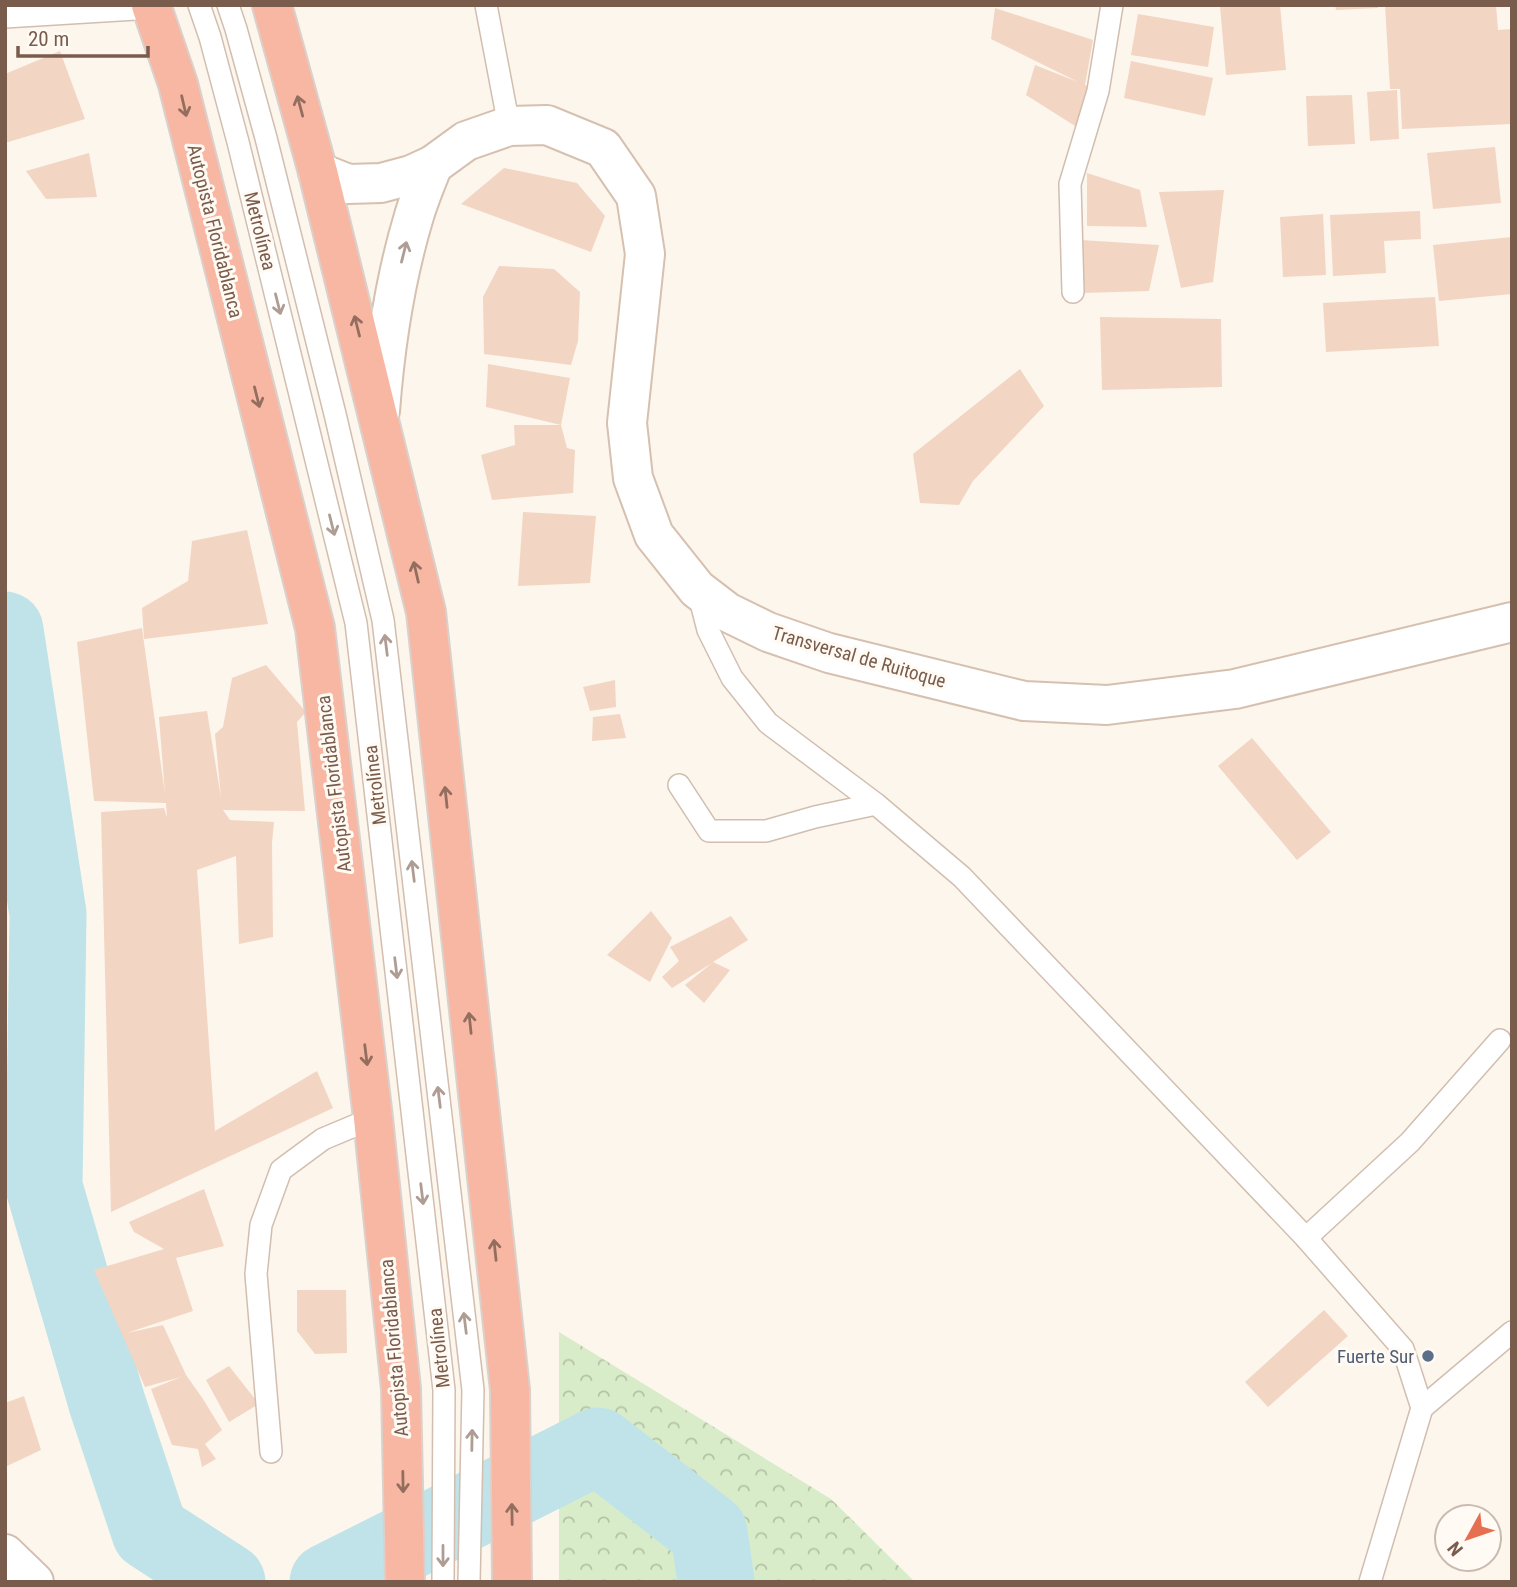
<svg xmlns="http://www.w3.org/2000/svg" width="1517" height="1587" font-family="'Roboto Condensed',sans-serif">
<style>
.forest{fill:url(#forest-crowns)}
.lines{fill:none;stroke-linecap:round;stroke-linejoin:round}
.river{stroke:#bfe3e8;stroke-width:77}
.building{fill:#f3d5c3}
.lane-casing{stroke:#d1beb0;stroke-width:24}
.street-casing{stroke:#d1beb0;stroke-width:42}
.secondary-casing{stroke:#d6c0b0;stroke-width:42}
.highway-casing{stroke:#dad1cd;stroke-width:42}
.lane{stroke:#fff;stroke-width:21}
.street{stroke:#fff;stroke-width:38}
.secondary{stroke:#fff;stroke-width:38}
.highway{stroke:#f7b7a3;stroke-width:38}
.oneway{stroke:#936e5e}
.oneway2{stroke:#af9d94}
.service-dot{fill:#5c6f8a;stroke:#fffaf3;stroke-width:2.5}
.labels{text-anchor:middle;dominant-baseline:central;stroke-width:6;stroke-linejoin:round;paint-order:stroke}
.street-label{font-size:19px;fill:#7a5c4d;stroke:#fffaf3}
.service-label{font-size:19px;fill:#4e5e75;stroke:#fffaf3;text-anchor:end}
</style>
<defs>
<pattern id="forest-crowns" width="20" height="18" patternUnits="userSpaceOnUse" patternTransform="scale(1.75)"><rect width="20" height="18" fill="#d8ecc9"/><path d="M2 6a3 3 0 1 1 6 0M12 15a3 3 0 1 1 6 0" fill="none" stroke="#b4c2a5"/></pattern>
</defs>
<rect width="100%" height="100%" fill="#fdf6ec"/>
<path class="forest" d="M559,1332l272,167 84,83h-356z"/>
<g class="lines">
<g class="river">
<path d="M5,630l43,284 -4,273 63,216 43,129 77,50"/>
<path d="M328,1582l270,-136 111,86 7,50"/>
</g>
</g>
<g class="building">
<path d="M1280,5l6,65 -60,5 -6,-69z"/>
<path d="M1335,5h43v3l-42,2z"/>
<path d="M1385,5h111l2,25 14,-1v95l-110,5 -2,-40h-10z"/>
<path d="M995,8l98,32 -8,45 11,6 -13,40 -57,-36 9,-30 43,17 -87,-43z"/>
<path d="M1138,14l76,13 -6,40 -77,-12z"/>
<path d="M60,51l25,68 -80,24v-69z"/>
<path d="M1131,61l82,17 -8,38 -81,-18z"/>
<path d="M1397,90l2,49 -29,2 -3,-49z"/>
<path d="M1352,95l3,49 -47,2 -2,-50z"/>
<path d="M1495,147l6,56 -68,6 -6,-56z"/>
<path d="M89,153l8,44 -51,2 -20,-28z"/>
<path d="M504,168l73,15 28,33 -14,36 -130,-48z"/>
<path d="M1087,173l53,17 7,37 -60,-1z"/>
<path d="M1224,190l-11,92 -32,6 -22,-96z"/>
<path d="M1420,211l1,28 -37,2 2,32 -53,3 -3,-61z"/>
<path d="M1323,214l3,61 -43,2 -3,-60z"/>
<path d="M1512,237v57l-73,7 -6,-56z"/>
<path d="M1081,240l78,5 -10,46 -66,2z"/>
<path d="M499,266l55,3 26,23 -2,49 -7,24 -87,-11 -1,-57z"/>
<path d="M1435,297l4,49 -113,6 -3,-49z"/>
<path d="M1100,317l121,2 1,68 -120,3z"/>
<path d="M488,364l82,14 -9,47 -75,-18z"/>
<path d="M1020,369l24,37 -71,75 -14,24 -39,-2 -7,-49z"/>
<path d="M514,425h47l6,23 8,2 -2,43 -81,7 -11,-45 34,-10z"/>
<path d="M523,512l73,4 -6,67 -72,3z"/>
<path d="M247,530l21,94 -124,15 -2,-31 46,-27 4,-40z"/>
<path d="M142,628l23,166 -6,-77 48,-6 14,87 -6,-64 8,-7 9,-49 34,-13 40,47 -9,10 8,89 -82,-1 7,10 44,2 -2,21 1,94 -34,7 -3,-88 -39,14 18,261 102,-60 16,37 -222,104 -10,-400 63,-4 3,9 -1,-14 -72,-2 -17,-159z"/>
<path d="M615,680l1,27 -26,4 -7,-24z"/>
<path d="M620,714l6,24 -34,3 1,-24z"/>
<path d="M1252,738l79,94 -34,28 -79,-94z"/>
<path d="M651,911l21,27 -22,44 -43,-27z"/>
<path d="M731,916l17,24 -35,22 17,8 -26,33 -19,-18 27,-22 -40,25 -10,-11 17,-16 -9,-14z"/>
<path d="M204,1189l20,57 -48,12 17,53 -66,22 36,-8 23,50 17,24 19,31 -17,14 11,15 -14,8 -4,-18 -26,-4 -21,-56 30,-12 -36,10 -51,-117 70,-21 -30,-17 -5,-10z"/>
<path d="M297,1290h49l1,63 -32,1 -18,-23z"/>
<path d="M1324,1310l24,26 -80,71 -23,-25z"/>
<path d="M229,1366l30,38 -30,18 -23,-42z"/>
<path d="M24,1396l17,54 -36,17v-64z"/>
</g>
<g class="lines">
<g class="lane-casing">
<g id="lane">
<path d="M199,5l11,32 28,105 118,481 88,767 -1,192"/>
<path d="M228,5l8,24 30,109 69,276 48,206 90,770 -4,192"/>
<path d="M486,5l23,121"/>
<path d="M5,17l147,-9"/>
<path d="M1073,292l-3,-108 28,-93 14,-86"/>
<path d="M698,591l10,39 24,48 36,45 108,81 86,73 344,361 97,111 19,59 -52,174"/>
<path d="M679,785l30,46h57l49,-14 61,-13"/>
<path d="M1306,1238l104,-96 90,-102"/>
<path d="M1422,1408l90,-76"/>
<path d="M271,1452l-15,-178 5,-49 20,-55 42,-31 50,-21"/>
</g>
</g>
<g class="street-casing">
<path id="street" d="M5,1554l29,28"/>
</g>
<g class="secondary-casing">
<g id="secondary">
<path d="M318,172l30,12 33,-1 30,-8 22,-10 33,-24 43,-15 38,-1 56,23 33,48 9,58 -18,169 6,55 21,57 43,54 30,23 41,20 61,21 195,48 83,4 128,-16 277,-67"/>
<path d="M380,411c5,-66 15,-132 34,-195 5,-17 12,-34 19,-51"/>
</g>
</g>
<g class="highway-casing">
<g id="highway">
<path d="M151,5l27,79 137,544 58,490 28,271 4,193"/>
<path d="M272,5l46,167 108,440 84,778 2,192"/>
</g>
</g>
<use href="#lane" class="lane"/>
<use href="#street" class="street"/>
<use href="#secondary" class="secondary"/>
<use href="#highway" class="highway"/>
</g>
<defs><path id="oneway-shaft" d="M-6 0H5M1.5-3L5.5 0L1.5 3" fill="none" stroke-width="1.6" stroke-linecap="round" stroke-linejoin="round" transform="scale(1.75)"/></defs>
<g class="oneway">
<use href="#oneway-shaft" transform="translate(184 106) rotate(77)"/>
<use href="#oneway-shaft" transform="translate(300 106) rotate(-105)"/>
<use href="#oneway-shaft" transform="translate(357 326) rotate(-104)"/>
<use href="#oneway-shaft" transform="translate(257 397) rotate(76)"/>
<use href="#oneway-shaft" transform="translate(416 572) rotate(-103)"/>
<use href="#oneway-shaft" transform="translate(446 797) rotate(-96)"/>
<use href="#oneway-shaft" transform="translate(470 1023) rotate(-96)"/>
<use href="#oneway-shaft" transform="translate(366 1055) rotate(83)"/>
<use href="#oneway-shaft" transform="translate(495 1250) rotate(-96)"/>
<use href="#oneway-shaft" transform="translate(403 1482) rotate(89)"/>
<use href="#oneway-shaft" transform="translate(512 1514) rotate(-91)"/>
</g>
<g class="oneway2">
<use href="#oneway-shaft" transform="translate(404 252) rotate(-76)"/>
<use href="#oneway-shaft" transform="translate(278 304) rotate(76)"/>
<use href="#oneway-shaft" transform="translate(332 525) rotate(76)"/>
<use href="#oneway-shaft" transform="translate(386 645) rotate(-97)"/>
<use href="#oneway-shaft" transform="translate(413 871) rotate(-97)"/>
<use href="#oneway-shaft" transform="translate(396 968) rotate(83)"/>
<use href="#oneway-shaft" transform="translate(439 1097) rotate(-97)"/>
<use href="#oneway-shaft" transform="translate(422 1194) rotate(83)"/>
<use href="#oneway-shaft" transform="translate(465 1323) rotate(-97)"/>
<use href="#oneway-shaft" transform="translate(472 1440) rotate(-89)"/>
<use href="#oneway-shaft" transform="translate(443 1556) rotate(90)"/>
</g>
<circle class="service-dot" cx="1428" cy="1356" r="7"/>
<g class="labels">
<g class="street-label">
<text transform="translate(215 231) rotate(76)">Autopista Floridablanca</text>
<text transform="translate(260 231) rotate(76)">Metrolínea</text>
<text transform="translate(859 657) rotate(16)">Transversal de Ruitoque</text>
<text transform="translate(334 784) rotate(-97)">Autopista Floridablanca</text>
<text transform="translate(375 785) rotate(-97)">Metrolínea</text>
<text transform="translate(394 1348) rotate(-95)">Autopista Floridablanca</text>
<text transform="translate(439 1348) rotate(-96)">Metrolínea</text>
</g>
<g class="service-label">
<text x="1414" y="1356">Fuerte Sur</text>
</g>
</g>
<rect width="1517" height="1587" fill="none" stroke="#7a5c4d" stroke-width="14"/>
<g transform="translate(1468 1538) rotate(230)"><circle r="33" fill="#fffaf3" stroke="#cabbb1" stroke-width="2"/>
<path d="M0-5L12 26L0 18L-12 26Z" fill="#e76f51"/>
<text y="-10" font-size="19" font-weight="bold" text-anchor="middle" fill="#7a5c4d">N</text>
</g>
<path d="M18 46v10h130v-10" fill="none" stroke="#7a5c4d" stroke-width="3.5"/>
<text x="28" y="46" font-size="21" fill="#7a5c4d" stroke="#fffaf3" stroke-width="5" paint-order="stroke">20 m</text>
</svg>
